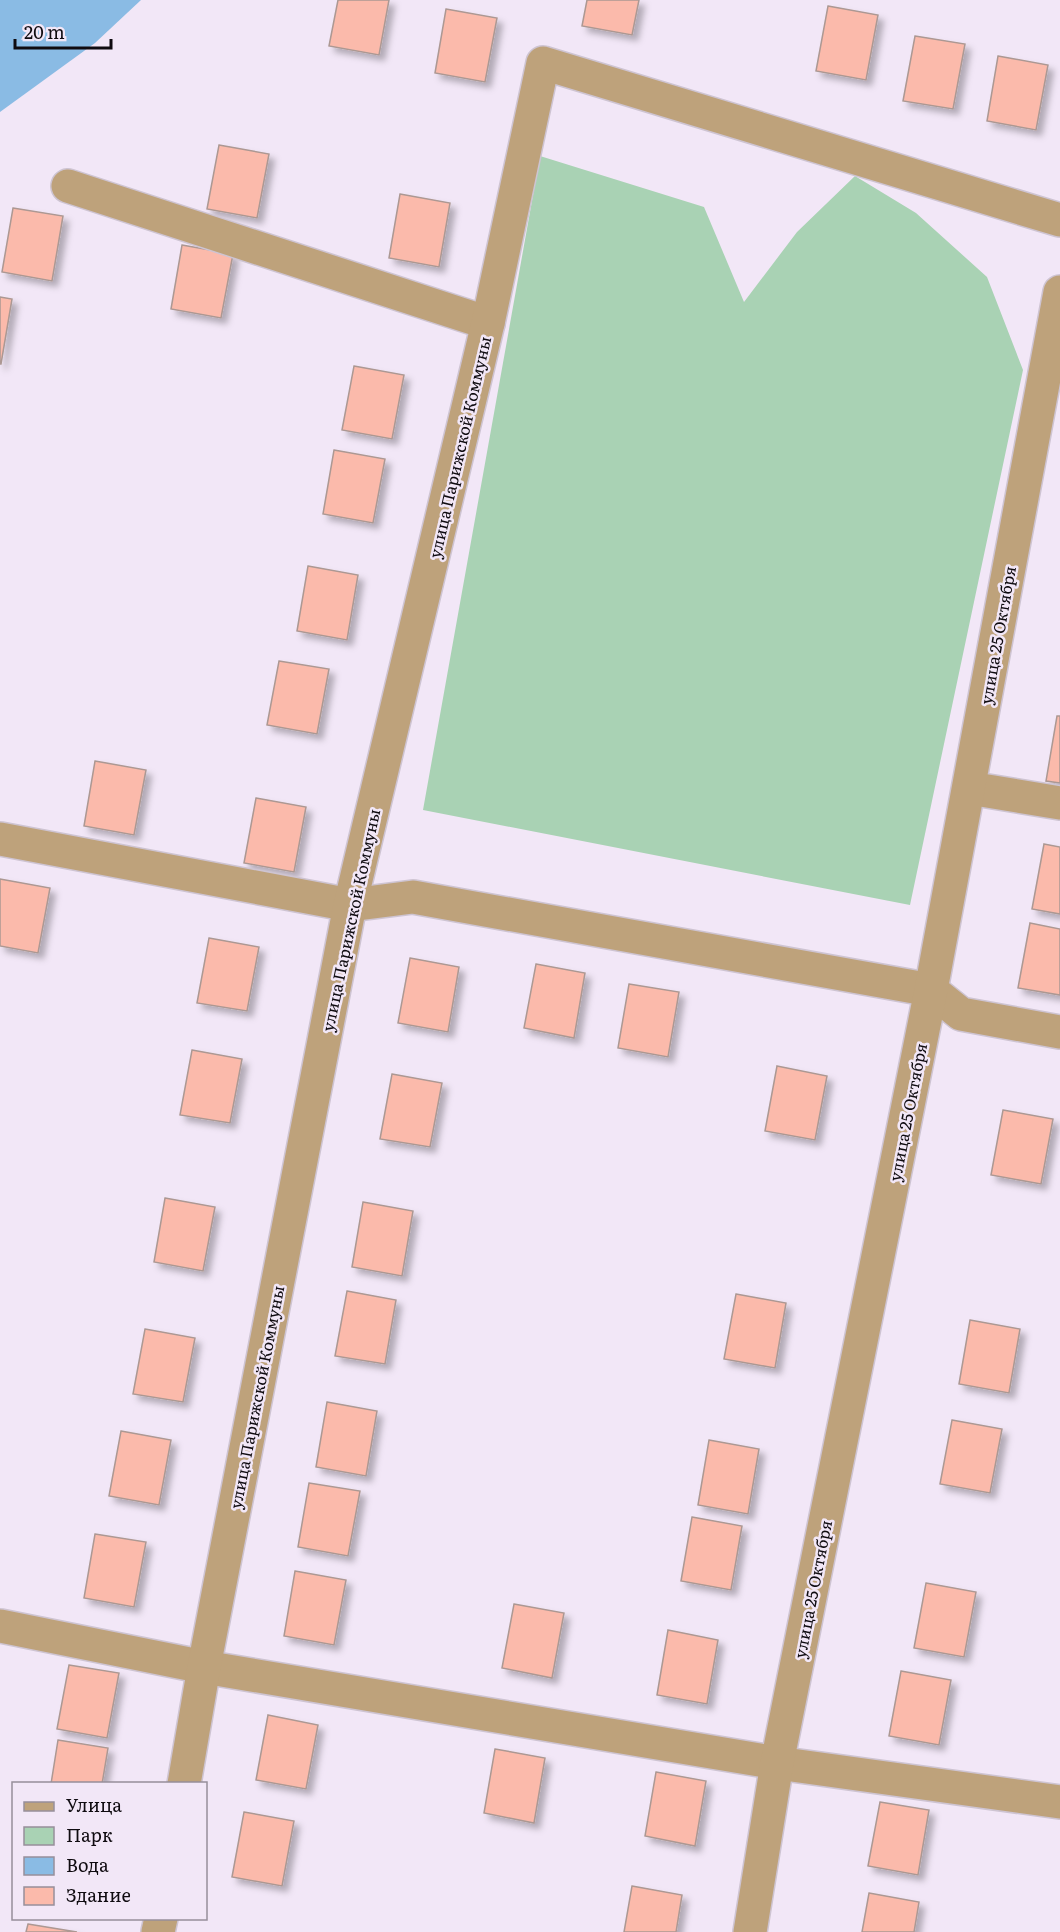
<svg xmlns="http://www.w3.org/2000/svg" width="1060" height="1932" font-family="Literata,serif">
<style>
.green{fill:#a9d2b4}
.water{fill:#8abbe4}
.building{fill:#fbbaab;stroke:#ac9893;stroke-width:1.5;filter:url(#shadow)}
.lines{fill:none;stroke-linecap:round;stroke-linejoin:round}
.minor-casing{stroke:#cec4d2;stroke-width:36}
.minor{stroke:#bea27b;stroke-width:33}
.labels{text-anchor:middle;dominant-baseline:central;stroke-width:5;stroke-linejoin:round;paint-order:stroke}
.street-label{font-size:16px;fill:#0f0b10;stroke:#f2e7f7}
</style>
<defs>
<filter id="shadow"><feDropShadow dx="5.5" dy="5.5" stdDeviation="3" flood-color="#0004"/></filter>
</defs>
<rect width="100%" height="100%" fill="#f2e7f7"/>
<path class="green" d="M540,156l164,51 40,95 53,-70 58,-56 61,37 71,64 36,93 -113,535 -487,-95z"/>
<path class="water" d="M0,0h141l-46,43 -95,69z"/>
<g class="building">
<path d="M338,0h51l-10,55 -50,-9z"/>
<path d="M587,0h52l-7,35 -50,-9z"/>
<path d="M828,6l50,9 -12,65 -50,-9z"/>
<path d="M446,9l51,9 -12,64 -50,-9z"/>
<path d="M915,36l50,8 -12,65 -50,-8z"/>
<path d="M998,56l50,9 -12,65 -49,-9z"/>
<path d="M219,145l50,9 -12,64 -50,-9z"/>
<path d="M400,194l50,9 -11,64 -50,-9z"/>
<path d="M13,208l50,8 -11,65 -50,-9z"/>
<path d="M182,245l51,9 -12,64 -50,-9z"/>
<path d="M0,297l12,2 -11,65h-1z"/>
<path d="M354,366l50,9 -12,64 -50,-9z"/>
<path d="M334,450l51,9 -12,64 -50,-9z"/>
<path d="M308,566l50,9 -11,65 -50,-9z"/>
<path d="M279,661l50,8 -12,65 -50,-9z"/>
<path d="M1057,716h3v67l-14,-2z"/>
<path d="M95,761l51,9 -12,65 -50,-9z"/>
<path d="M256,798l50,9 -12,65 -50,-9z"/>
<path d="M1044,844l16,3v67l-28,-5z"/>
<path d="M0,879l50,9 -12,65 -38,-7z"/>
<path d="M1030,923l30,6v66l-42,-7z"/>
<path d="M209,938l50,9 -12,64 -50,-8z"/>
<path d="M410,958l49,9 -11,65 -50,-9z"/>
<path d="M536,964l49,9 -11,65 -50,-10z"/>
<path d="M629,984l50,8 -11,65 -50,-9z"/>
<path d="M192,1050l50,9 -12,64 -50,-8z"/>
<path d="M777,1066l50,10 -12,64 -50,-9z"/>
<path d="M392,1074l50,9 -12,64 -50,-8z"/>
<path d="M1003,1110l50,9 -12,65 -50,-9z"/>
<path d="M165,1198l50,9 -12,64 -49,-9z"/>
<path d="M363,1202l50,9 -11,65 -50,-9z"/>
<path d="M347,1291l49,9 -11,64 -50,-8z"/>
<path d="M736,1294l50,9 -11,65 -51,-9z"/>
<path d="M970,1320l50,9 -11,64 -50,-9z"/>
<path d="M145,1329l50,9 -12,64 -50,-8z"/>
<path d="M327,1402l50,9 -11,65 -50,-9z"/>
<path d="M952,1420l50,9 -12,64 -50,-9z"/>
<path d="M121,1431l50,9 -12,65 -50,-9z"/>
<path d="M709,1440l50,9 -11,65 -50,-9z"/>
<path d="M309,1483l51,8 -12,65 -50,-9z"/>
<path d="M692,1517l50,9 -11,64 -50,-9z"/>
<path d="M95,1534l51,8 -12,65 -50,-9z"/>
<path d="M295,1571l51,9 -12,65 -50,-9z"/>
<path d="M926,1583l50,9 -12,65 -50,-9z"/>
<path d="M514,1604l50,9 -12,65 -50,-10z"/>
<path d="M668,1630l50,10 -11,64 -50,-9z"/>
<path d="M69,1665l50,8 -12,65 -50,-9z"/>
<path d="M901,1671l50,9 -12,65 -50,-9z"/>
<path d="M268,1715l50,10 -12,64 -50,-9z"/>
<path d="M58,1740l50,8 -6,36h-51z"/>
<path d="M495,1749l50,9 -11,65 -50,-10z"/>
<path d="M656,1772l50,9 -11,65 -50,-10z"/>
<path d="M880,1802l49,8 -11,65 -50,-9z"/>
<path d="M244,1812l50,9 -12,65 -50,-9z"/>
<path d="M632,1886l50,9 -6,37h-52z"/>
<path d="M869,1893l50,9 -5,30h-52z"/>
<path d="M28,1924l49,8h-51z"/>
</g>
<g class="lines">
<g class="minor-casing">
<g id="minor">
<path d="M68,186l420,137"/>
<path d="M969,788l91,15"/>
<path d="M0,839l350,66 63,-8 518,93 30,24 99,18"/>
<path d="M0,1626l204,41 573,96 283,39"/>
<path d="M184,1784l20,-117 146,-762 138,-582 55,-260 517,157"/>
<path d="M158,1932l3,-14"/>
<path d="M750,1932l27,-169 154,-773 129,-698"/>
</g>
</g>
<use href="#minor" class="minor"/>
</g>
<g class="labels">
<g class="street-label">
<text transform="translate(459 447) rotate(-77)">улица Парижской Коммуны</text>
<text transform="translate(997 635) rotate(-80)">улица 25 Октября</text>
<text transform="translate(350 920) rotate(-78)">улица Парижской Коммуны</text>
<text transform="translate(907 1112) rotate(-79)">улица 25 Октября</text>
<text transform="translate(256 1397) rotate(-79)">улица Парижской Коммуны</text>
<text transform="translate(812 1589) rotate(-79)">улица 25 Октября</text>
</g>
</g>
<rect x="12" y="1782" width="195" height="138" fill="#f2e7f7" stroke="#978f9b" stroke-width="1.5"/>
<rect x="24" y="1802" width="30" height="9" fill="#bea27b" stroke="#978f9b" stroke-width="1.5"/>
<text x="66" y="1812" font-size="18" fill="#0f0b10">Улица</text>
<rect x="24" y="1827" width="30" height="18" fill="#a9d2b4" stroke="#978f9b" stroke-width="1.5"/>
<text x="66" y="1842" font-size="18" fill="#0f0b10">Парк</text>
<rect x="24" y="1857" width="30" height="18" fill="#8abbe4" stroke="#978f9b" stroke-width="1.5"/>
<text x="66" y="1872" font-size="18" fill="#0f0b10">Вода</text>
<rect x="24" y="1887" width="30" height="18" fill="#fbbaab" stroke="#978f9b" stroke-width="1.5"/>
<text x="66" y="1902" font-size="18" fill="#0f0b10">Здание</text>
<path d="M15 39v9h96v-9" fill="none" stroke="#0f0b10" stroke-width="3"/>
<text x="24" y="39" font-size="18" fill="#0f0b10" stroke="#f2e7f7" stroke-width="4.5" paint-order="stroke">20 m</text>
</svg>
